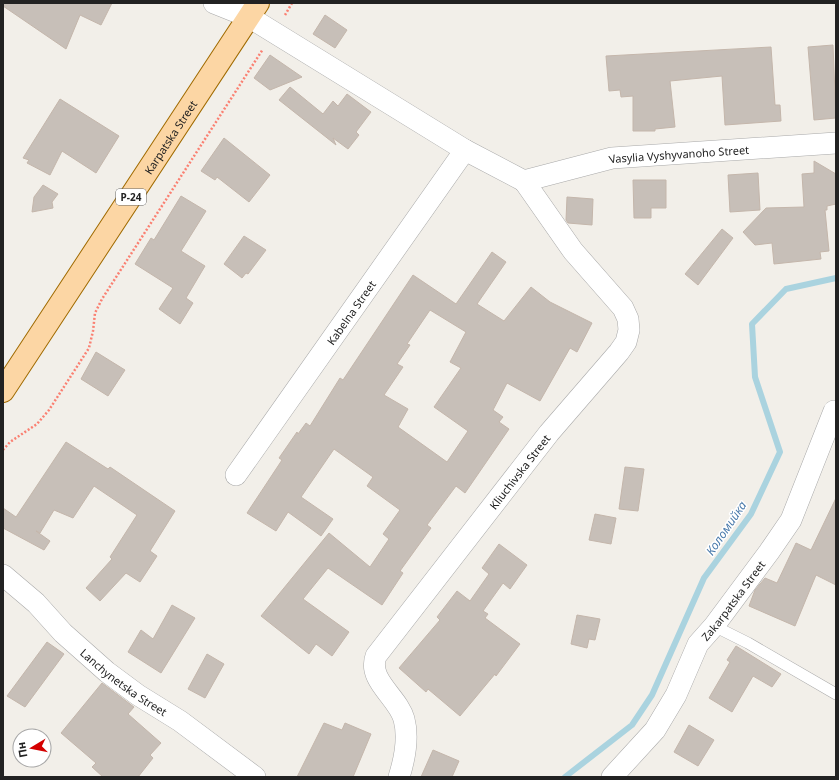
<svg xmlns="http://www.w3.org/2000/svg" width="839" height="780" font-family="'Noto Sans',sans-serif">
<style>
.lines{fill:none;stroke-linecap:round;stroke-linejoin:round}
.stream{stroke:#aad3df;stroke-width:6}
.building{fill:#c7bfb8;stroke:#c4b6ab;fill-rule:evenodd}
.lane-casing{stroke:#a9a9a9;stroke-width:12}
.street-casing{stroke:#a9a9a9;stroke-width:22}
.primary-casing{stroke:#a06b00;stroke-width:24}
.path{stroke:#fa8072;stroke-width:2.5;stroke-dasharray:2 2;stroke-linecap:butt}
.lane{stroke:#fff;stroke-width:11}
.street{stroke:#fff;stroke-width:21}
.primary{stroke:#fcd6a4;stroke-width:22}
.labels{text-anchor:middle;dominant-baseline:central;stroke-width:3;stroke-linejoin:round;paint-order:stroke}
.shield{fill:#fff;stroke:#646464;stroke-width:1}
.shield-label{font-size:10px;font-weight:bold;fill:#222}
.street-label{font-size:11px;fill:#222;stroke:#fff}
.water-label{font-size:12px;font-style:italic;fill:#4a7aab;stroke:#fff}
</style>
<rect width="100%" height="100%" fill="#f2efe9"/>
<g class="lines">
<path class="stream" d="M565,777l67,-52 20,-30 52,-117 47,-64 29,-62 -25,-75 -3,-53 34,-35 50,-11"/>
</g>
<g class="building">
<path d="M3,3h109l-11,22 -21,-10 -14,34 -63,-43z"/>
<path d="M325,15l22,15 -12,18 -22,-14z"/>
<path d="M833,45l3,73 -22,2 -6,-73z"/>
<path d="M771,47l4,58h5l1,16 -56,4 -3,-49 -52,5 5,46 -20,2v2h-22v-35l-12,1 -1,-7 -11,1 -3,-35z"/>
<path d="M270,55l32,22 -32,13 -16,-12z"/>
<path d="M290,87l33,27 10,-13 5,5 9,-12 24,18 -15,20 3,3 -11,14 -15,-11 3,7 -57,-45z"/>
<path d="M60,99l59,37 -23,37 -34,-22 -12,24 -23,-12 2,-3 -6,-2z"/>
<path d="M224,138l46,37 -21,27 -32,-25 -2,3 -14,-9z"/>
<path d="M814,161l22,13v30l-9,2v4h-2l4,41 -9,1 1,7 -47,5 -2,-21 -17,2 -12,-13 23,-24 38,-1 -2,-33 12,-1z"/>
<path d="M758,173l2,37 -30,2 -2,-37z"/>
<path d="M633,180h33v28h-15v10h-17z"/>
<path d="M43,185l15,9 -6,8 1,6 -21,4 2,-15z"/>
<path d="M181,196l25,15 -25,40 24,15 -19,32 7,5 -13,21 -21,-15 14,-21 -38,-24 16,-26 3,2z"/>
<path d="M567,197l26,2 -1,26 -24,-2 -2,-3z"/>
<path d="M722,229l11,9 -35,47 -13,-11z"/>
<path d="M244,236l22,14 -18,24 -2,-1 -4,5 -18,-14z"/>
<path d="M492,252l14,10 -29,42 27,17 27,-34 19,15 42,21 -15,29 -7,-4 -30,53 -33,-18 -14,27 10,7 -4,5 10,7 -44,64 -9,-7 -29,39 4,3 -31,43 3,2 -21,32 -54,-37 -25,31 46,33 -17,24 -16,-12 -7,10 -48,-38 68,-83 41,34 19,-28 -6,-5 17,-24 -33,-24 6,-9 -39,-28 -33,48 32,22 -12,17 -33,-24 -12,19 -29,-18 35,-53 -3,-2 18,-26 1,2 8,-11 4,3 30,-48 3,2 70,-105 43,29zM430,310l36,22 -16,30 11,6 -27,39 34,24 -21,31 -49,-35 10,-18 -24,-14 19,-28 -6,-3 13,-19 -3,-1z"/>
<path d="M96,352l29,18 -17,26 -27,-17z"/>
<path d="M66,442l42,27 2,-2 65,44 -25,40 7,5 -17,26 -14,-9 -26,28 -14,-13 26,-29 -2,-2 27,-42 -43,-29 -21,32 -19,-8 -14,23 -4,-2 14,10 -6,9 -41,-22v-20l13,9z"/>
<path d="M625,467l19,2 -6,42 -19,-2z"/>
<path d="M836,498v87l-20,-10 -21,51 -46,-20 6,-16 10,-12 12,5 19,-40 15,7z"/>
<path d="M595,514l21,4 -5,26 -22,-4z"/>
<path d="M499,544l28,21 -17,24 -7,-6 -20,28 5,3 -3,4 35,26 -24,32 -1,-2 -35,42 -32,-27 -2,3 -27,-24 41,-48 -3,-3 20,-26 13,10 19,-27 -7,-6z"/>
<path d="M172,605l23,13 -34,55 -33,-21 13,-22 12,9z"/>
<path d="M577,615l23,4 -5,21 -6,-1 -2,9 -16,-4z"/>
<path d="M47,642l17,12 -39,53 -18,-11z"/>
<path d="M736,646l45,28 -9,13 -19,-11 -21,36 -23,-14 21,-36 -3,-2z"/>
<path d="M207,654l17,10 -19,34 -17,-9z"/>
<path d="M102,683l32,24 -6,7 33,29 -11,12 3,3 -15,19h-35l-11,-10 4,-4 -35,-30z"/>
<path d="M324,723l18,7 3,-7 26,11 -18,43h-56z"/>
<path d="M689,725l25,15 -16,26 -24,-14z"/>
<path d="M433,750l26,11 -7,16h-31z"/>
</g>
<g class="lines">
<g class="lane-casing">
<path id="lane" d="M714,626l34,17 88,51"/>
</g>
<g class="street-casing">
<g id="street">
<path d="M214,3l35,14 216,133 59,31"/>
<path id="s1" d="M524,181l88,-23 224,-15"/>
<path id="s2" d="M236,475l229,-325"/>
<path id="s3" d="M3,575l33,28 27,30 44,39 31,23 42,26 75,56"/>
<path id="s4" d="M399,777c6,-19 10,-39 5,-58 -6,-22 -37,-39 -28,-63l173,-223 70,-81 7,-10 3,-12 -1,-11 -5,-11 -50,-57 -49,-70"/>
<path id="s5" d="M612,777l43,-47 21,-35 22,-51 16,-18 55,-74 22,-32 43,-109"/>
</g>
</g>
<g class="primary-casing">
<g id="primary">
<path id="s6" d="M3,391l255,-388"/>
</g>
</g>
<g class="path">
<path d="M285,15l7,-12"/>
<path d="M3,450l7,-8 27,-18 12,-14 40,-62 4,-17 2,-18 7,-14 161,-250"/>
</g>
<use href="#lane" class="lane"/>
<use href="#street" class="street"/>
<use href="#primary" class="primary"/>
</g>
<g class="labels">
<rect class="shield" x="116" y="189" width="30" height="16" rx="3"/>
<g class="shield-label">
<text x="131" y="197">Р-24</text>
</g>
<g class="street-label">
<text stroke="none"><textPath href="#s6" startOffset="304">Karpatska Street</textPath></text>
<text stroke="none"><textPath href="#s1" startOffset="158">Vasylia Vyshyvanoho Street</textPath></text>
<text stroke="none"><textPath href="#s2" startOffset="199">Kabelna Street</textPath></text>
<text stroke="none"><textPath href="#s4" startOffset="364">Kliuchivska Street</textPath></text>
<text stroke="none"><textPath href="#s5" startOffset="216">Zakarpatska Street</textPath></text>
<text stroke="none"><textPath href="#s3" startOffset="162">Lanchynetska Street</textPath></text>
</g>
<g class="water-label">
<text transform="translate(726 528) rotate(-56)">Коломийка</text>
</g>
</g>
<rect width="839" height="780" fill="none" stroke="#222222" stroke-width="8"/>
<g transform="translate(32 748) rotate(260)"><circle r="19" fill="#ffffff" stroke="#a7a7a7"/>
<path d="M0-3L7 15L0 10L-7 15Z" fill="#d40000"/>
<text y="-6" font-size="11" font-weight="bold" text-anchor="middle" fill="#222222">Пн</text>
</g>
</svg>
